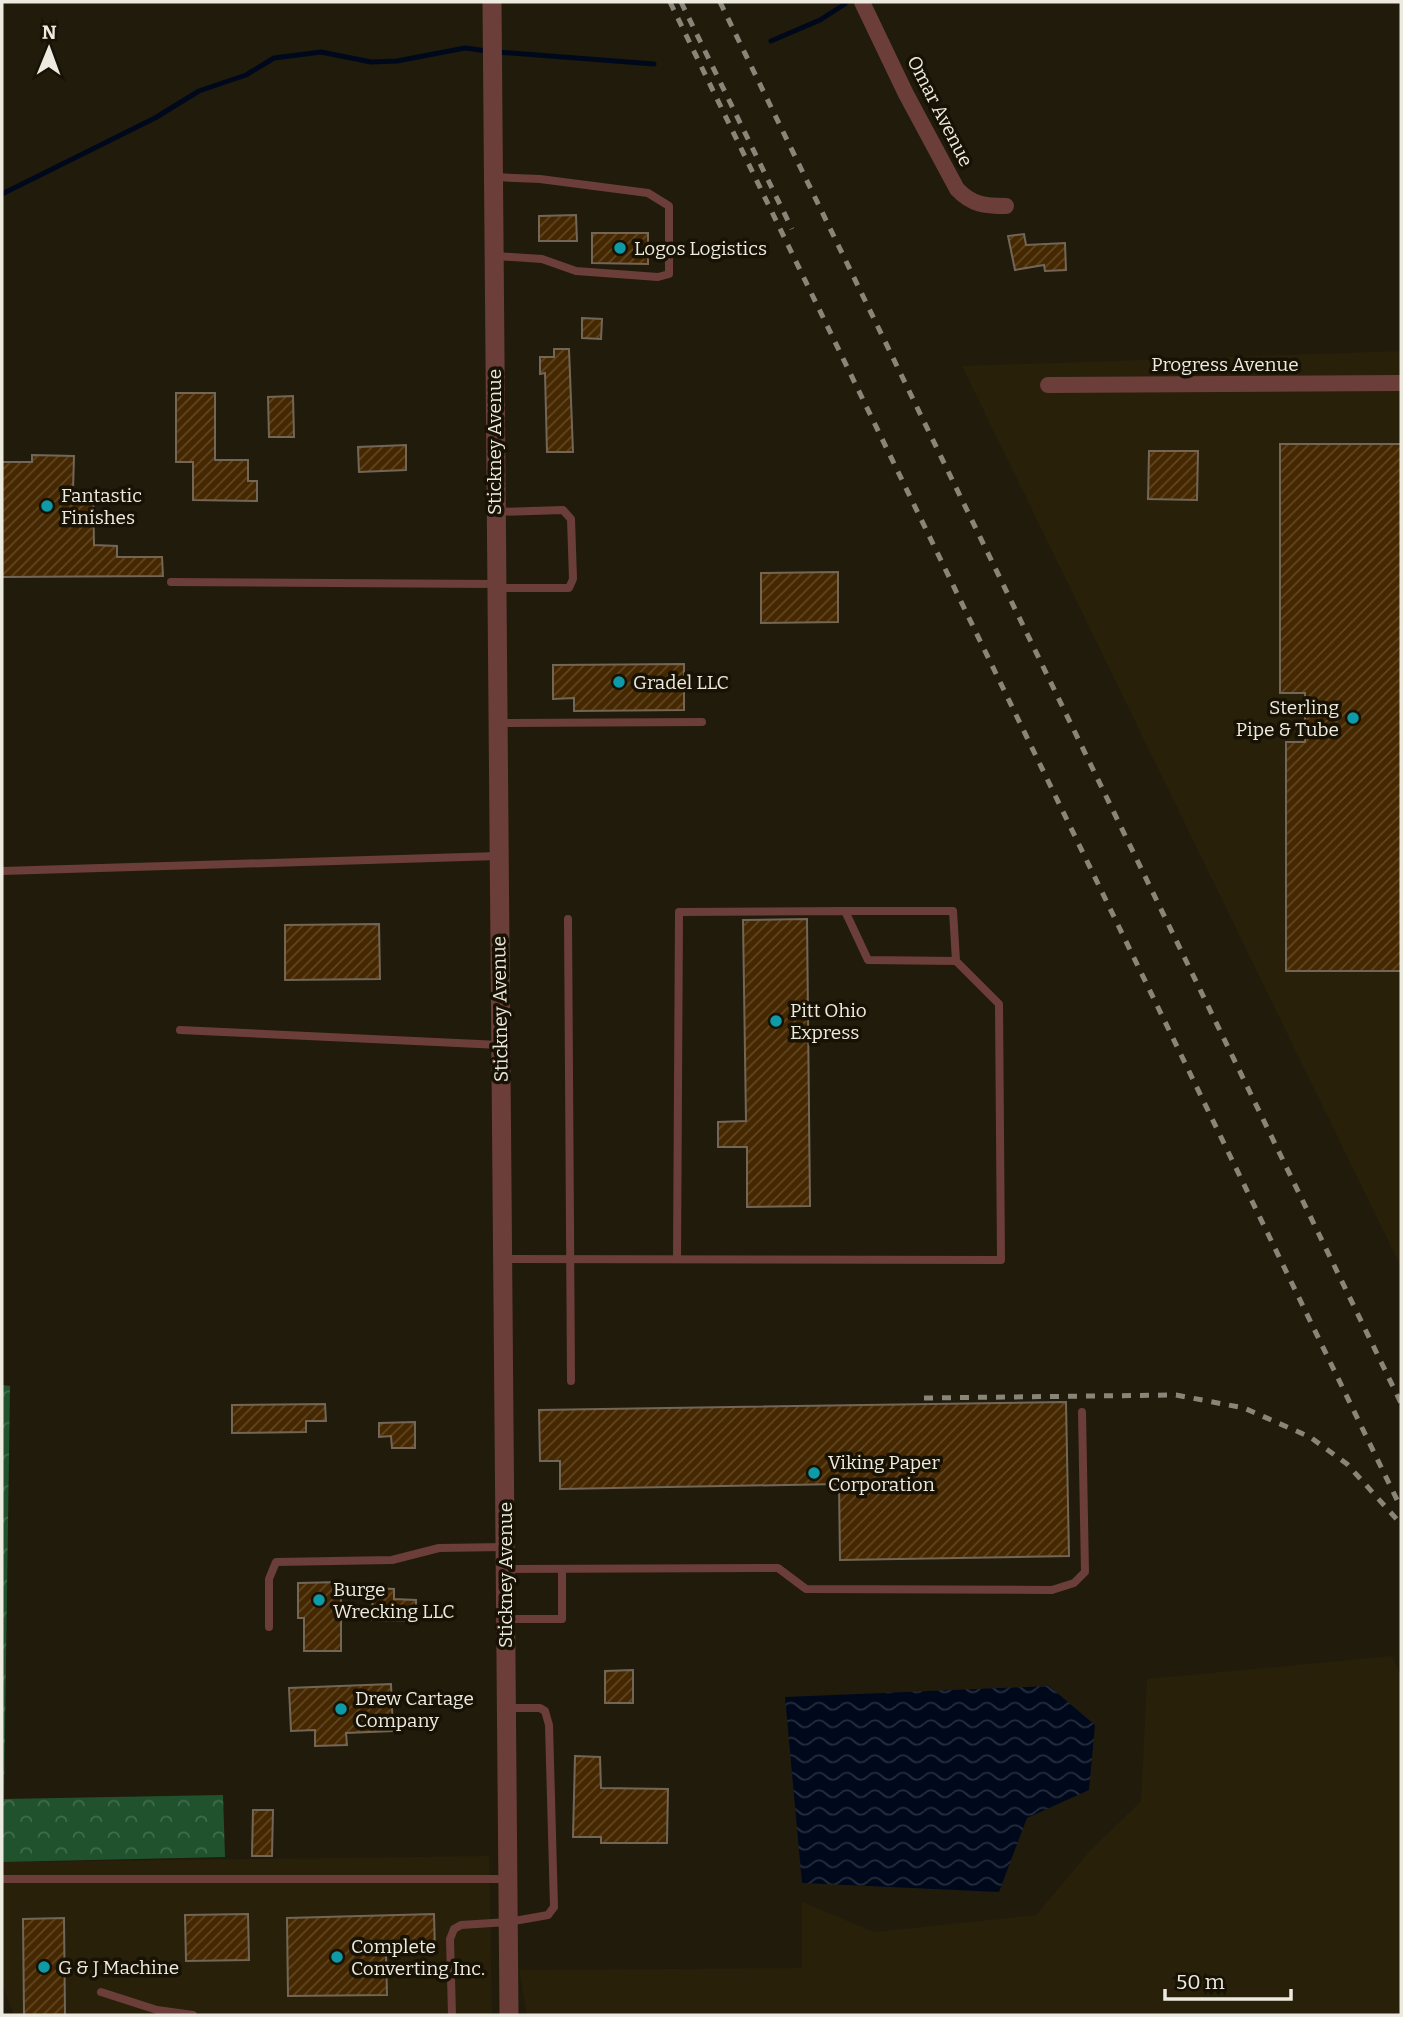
<svg xmlns="http://www.w3.org/2000/svg" width="1403" height="2017" font-family="Bitter,serif">
<style>
.built{fill:#282009}
.forest{fill:url(#forest-crowns)}
.water{fill:url(#water-waves)}
.lines{fill:none;stroke-linecap:round;stroke-linejoin:round}
.stream{stroke:#00091c;stroke-width:5}
.building{fill:url(#building-hatch);stroke:#736657;stroke-width:2}
.service{stroke:#6b3e39;stroke-width:8}
.minor{stroke:#6b3e39;stroke-width:16}
.tertiary{stroke:#6b3e39;stroke-width:19}
.rail{stroke:#898578;stroke-width:5;stroke-dasharray:9 9;stroke-linecap:butt}
.culture-dot{fill:#0f9aa8;stroke:#171204;stroke-width:2.5}
.labels{text-anchor:middle;dominant-baseline:central;stroke-width:7;stroke-linejoin:round;paint-order:stroke}
.street-label{font-size:19px;fill:#edeae0;stroke:#171204}
.poi-label{font-size:19px;fill:#edeae0;stroke:#171204;text-anchor:start}
</style>
<defs>
<pattern id="forest-crowns" width="20" height="18" patternUnits="userSpaceOnUse" patternTransform="scale(1.75)"><rect width="20" height="18" fill="#20532d"/><path d="M2 6a3 3 0 1 1 6 0M12 15a3 3 0 1 1 6 0" fill="none" stroke="#416c4b"/></pattern>
<pattern id="water-waves" width="16" height="10" patternUnits="userSpaceOnUse" patternTransform="scale(1.75)"><rect width="16" height="10" fill="#00091c"/><path d="M0 5q4-4 8 0t8 0" fill="none" stroke="#262d3d"/></pattern>
<pattern id="building-hatch" width="6" height="6" patternUnits="userSpaceOnUse" patternTransform="scale(1.75)"><rect width="6" height="6" fill="#452800"/><path d="M-1 1l2-2M0 6l6-6M5 7l2-2" fill="none" stroke="#604725"/></pattern>
</defs>
<rect width="100%" height="100%" fill="#211b0c"/>
<g class="built">
<path d="M1401,351v916l-439,-901z"/>
<path d="M1392,1656l9,20v339h-874l-8,-45 283,-2v-66l72,30 162,-17 53,-63 52,-51 6,-122z"/>
<path d="M489,1856l3,159h-478l-12,-30v-123z"/>
</g>
<path class="forest" d="M2,1385l8,1 -6,413 219,-4 2,62 -223,5z"/>
<path class="water" d="M1049,1686l46,39 -6,65 -62,28 -28,74 -197,-9 -17,-186z"/>
<g class="lines">
<g class="stream">
<path d="M771,41l49,-21 25,-16"/>
<path d="M497,52l157,12"/>
<path d="M2,194l153,-76 44,-27 47,-16 28,-17 47,-6 50,10 26,-1 68,-13 22,3"/>
</g>
</g>
<g class="building">
<path d="M576,215l1,26h-38v-25z"/>
<path d="M592,233h56v31l-56,-1z"/>
<path d="M1024,234l2,11 39,-2 1,27 -21,1 -1,-6 -29,5 -7,-34z"/>
<path d="M582,318l20,1 -1,20 -19,-1z"/>
<path d="M554,349h15l4,103h-26l-2,-79 -5,1v-17h14z"/>
<path d="M176,393h39v67h33v21h9v20l-64,-1v-38h-17z"/>
<path d="M293,396l1,41h-25l-1,-40z"/>
<path d="M1280,444h121v527h-115v-229h19v-49h-25z"/>
<path d="M406,445v25l-47,2 -1,-25z"/>
<path d="M1149,451h49l-1,49 -49,-1z"/>
<path d="M32,455l42,1 -1,34h20l1,55 23,1v11h45l1,19 -161,1v-115h30z"/>
<path d="M838,572v50l-77,1v-50z"/>
<path d="M684,664v46l-110,1v-13l-21,1v-34z"/>
<path d="M807,919l3,287 -63,1v-60h-29v-25l28,-1 -3,-201z"/>
<path d="M379,924l1,55 -95,1v-55z"/>
<path d="M1066,1402l3,154 -229,4 -1,-76 -279,5v-28h-20l-1,-51z"/>
<path d="M325,1404l1,17h-20v11l-74,1v-28z"/>
<path d="M415,1422v26h-23l-1,-12 -12,1v-14z"/>
<path d="M341,1582v69h-37v-33h-6v-35z"/>
<path d="M373,1588l21,1v10l22,1v21l-44,-1z"/>
<path d="M633,1670v33h-28v-32z"/>
<path d="M391,1684l2,47 -47,2 1,12 -32,1v-16l-24,1 -2,-43z"/>
<path d="M575,1756l25,1 1,31 67,1 -1,54h-66v-6h-28z"/>
<path d="M253,1810h20l-1,46h-20z"/>
<path d="M248,1914l1,46 -63,1 -1,-46z"/>
<path d="M434,1914l1,38 -49,2 1,41 -99,1 -1,-78z"/>
<path d="M64,1918l1,97h-41l-1,-96z"/>
</g>
<g class="lines">
<g class="service">
<path d="M493,177l47,2 108,14 21,13v68l-11,3 -82,-6 -34,-12 -46,-3"/>
<path d="M497,512l66,-2 8,9 2,60 -4,9h-71"/>
<path d="M171,582l324,2"/>
<path d="M500,723l202,-1"/>
<path d="M2,871l496,-15"/>
<path d="M845,911h108l3,50"/>
<path d="M568,919l3,462"/>
<path d="M180,1030l320,15"/>
<path d="M502,1259l499,1 -2,-256 -43,-43 -88,-1 -23,-49 -166,1 -2,347"/>
<path d="M505,1569l273,-1 28,21 246,1 22,-7 11,-11 -3,-160"/>
<path d="M507,1619h55v-50"/>
<path d="M269,1627v-48l7,-17 116,-2 47,-12 66,-1"/>
<path d="M2,1879h506"/>
<path d="M101,1992l56,18 36,5"/>
<path d="M452,2015l-2,-76 4,-10 7,-4 47,-3 40,-7 6,-8 -5,-182 -4,-14 -5,-3h-32"/>
</g>
<g class="minor">
<path d="M862,2l44,92 51,95c15,16 28,17 49,17"/>
<path d="M1048,385l353,-2"/>
</g>
<path class="tertiary" d="M492,2l17,2013"/>
<g class="rail">
<path d="M670,2l731,1506"/>
<path d="M681,2l111,227"/>
<path d="M720,2l681,1401"/>
<path d="M924,1398l252,-3 68,13 66,29 37,27 54,60"/>
</g>
</g>
<g class="culture-dot">
<circle cx="620" cy="248" r="7"/>
<circle cx="47" cy="506" r="7"/>
<circle cx="619" cy="682" r="7"/>
<circle cx="1353" cy="718" r="7"/>
<circle cx="776" cy="1021" r="7"/>
<circle cx="814" cy="1473" r="7"/>
<circle cx="319" cy="1600" r="7"/>
<circle cx="341" cy="1709" r="7"/>
<circle cx="337" cy="1957" r="7"/>
<circle cx="44" cy="1967" r="7"/>
</g>
<g class="labels">
<g class="street-label">
<text transform="translate(940 111) rotate(63)">Omar Avenue</text>
<text x="1225" y="364">Progress Avenue</text>
<text transform="translate(494 442) rotate(-90)">Stickney Avenue</text>
<text transform="translate(500 1009) rotate(-91)">Stickney Avenue</text>
<text transform="translate(505 1575) rotate(-90)">Stickney Avenue</text>
</g>
<g class="poi-label">
<text x="634" y="248">Logos Logistics</text>
<text x="61" y="495">Fantastic<tspan x="61" dy="22">Finishes</tspan></text>
<text x="633" y="682">Gradel LLC</text>
<text x="1339" y="707" text-anchor="end">Sterling<tspan x="1339" dy="22">Pipe &amp; Tube</tspan></text>
<text x="790" y="1010">Pitt Ohio<tspan x="790" dy="22">Express</tspan></text>
<text x="828" y="1462">Viking Paper<tspan x="828" dy="22">Corporation</tspan></text>
<text x="333" y="1589">Burge<tspan x="333" dy="22">Wrecking LLC</tspan></text>
<text x="355" y="1698">Drew Cartage<tspan x="355" dy="22">Company</tspan></text>
<text x="351" y="1946">Complete<tspan x="351" dy="22">Converting Inc.</tspan></text>
<text x="58" y="1967">G &amp; J Machine</text>
</g>
</g>
<rect width="1403" height="2017" fill="none" stroke="#edeae0" stroke-width="7"/>
<g transform="translate(49 49) rotate(1)" stroke="#171204" stroke-width="5" paint-order="stroke">
<path d="M0-5L12 26L0 18L-12 26Z" fill="#edeae0"/>
<text y="-10" font-size="19" font-weight="bold" text-anchor="middle" fill="#edeae0">N</text>
</g>
<path d="M1165 1989v10h126v-10" fill="none" stroke="#edeae0" stroke-width="3.5"/>
<text x="1176" y="1989" font-size="21" fill="#edeae0" stroke="#171204" stroke-width="5" paint-order="stroke">50 m</text>
</svg>
